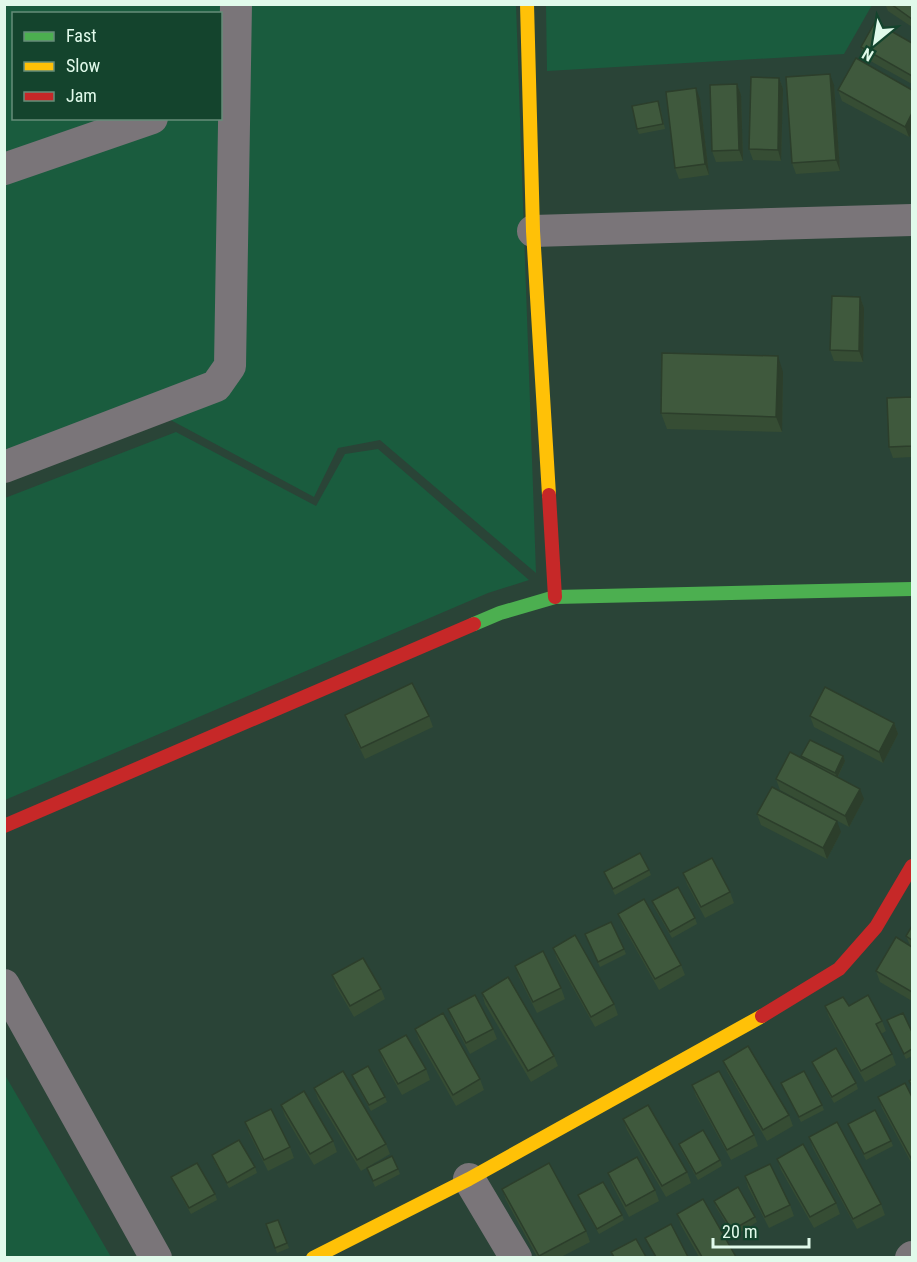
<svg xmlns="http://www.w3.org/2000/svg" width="917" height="1262" font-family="'Roboto Condensed',sans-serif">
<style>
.green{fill:#1a5c3e;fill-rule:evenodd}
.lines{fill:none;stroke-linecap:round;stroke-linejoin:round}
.street{stroke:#7a7579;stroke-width:32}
.fast{stroke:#4caf50;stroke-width:14}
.slow{stroke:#ffc107;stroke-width:14}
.jam{stroke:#c62828;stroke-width:14}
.wall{fill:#364d34}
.shaded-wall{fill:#2c3e2b}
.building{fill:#3f593d;stroke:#2c3e2b;stroke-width:1.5}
</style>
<rect width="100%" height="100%" fill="#2a4437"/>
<g class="green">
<path d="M5,5h511l20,568 -156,-133 -42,8 -24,49 -177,-95 -132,51zM14,14h206v104h-206z"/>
<path d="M546,5v-1l326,1 -28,49 -297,17z"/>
<path d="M176,432l140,74 29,-52 33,-5 151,131 -41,13 -483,207v-302z"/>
<path d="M5,1075l106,182h-106z"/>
</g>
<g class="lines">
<g class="street">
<path d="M4,169l148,-51"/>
<path d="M533,231l379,-11"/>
<path d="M4,467l212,-81 14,-20 6,-362"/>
<path d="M4,985l152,273"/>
<path d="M469,1179l47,79"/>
<path d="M911,1258l1,-1"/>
</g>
<path class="fast" d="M474,624l26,-11 55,-16 357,-8"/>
<g class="slow">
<path d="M527,4l6,227 16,264"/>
<path d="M313,1258l156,-79 293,-163"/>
</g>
<g class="jam">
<path d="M549,495l6,102"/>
<path d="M4,826l470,-202"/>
<path d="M762,1016l77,-47 37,-42 36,-61"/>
</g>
</g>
<g class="wall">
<path d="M885,4h27v23l-24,-16z"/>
<path d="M912,43v41l-47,-26 -4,-11z"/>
<path d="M779,78l4,11 -2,72 -28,-1 -4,-11z"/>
<path d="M737,84l4,11 2,66 -27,1 -4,-11z"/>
<path d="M834,85l6,86 -44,3 -4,-11z"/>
<path d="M838,90h74l-3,47 -67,-36z"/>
<path d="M700,99l9,76 -30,4 -4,-11z"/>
<path d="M660,106l5,23 -26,5 -2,-5z"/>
<path d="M860,297l4,11 -1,54 -29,-1 -4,-11z"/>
<path d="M783,372l-1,60 -115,-3 -6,-16z"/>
<path d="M912,397v60l-19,1 -4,-11z"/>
<path d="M345,715l84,1 4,11 -68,32 -16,-33z"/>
<path d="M810,716l84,7 4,11 -15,29 -69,-36z"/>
<path d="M843,756l2,5 -7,16 26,22 -15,28 -69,-37 -4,-11 26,-21z"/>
<path d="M757,814l84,18 -14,27 -66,-34z"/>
<path d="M649,870l2,5 -36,20 -11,-23z"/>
<path d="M683,873l47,19 4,11 -29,15 -18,-34z"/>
<path d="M652,901l43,17 2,6 -25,14 -18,-31z"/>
<path d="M618,914l63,51 4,10 -26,15 -37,-66z"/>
<path d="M912,926v75l-32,-19 -4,-11 34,-26 -4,-9z"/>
<path d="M585,934l39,15 2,5 -26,13z"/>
<path d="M553,948l61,56 4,11 -23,12 -38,-68z"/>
<path d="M515,966l46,22 4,11 -28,14 -18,-36z"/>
<path d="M332,975l49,14 4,10 -31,18 -18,-31z"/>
<path d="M482,993l72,63 4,10 -27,16 -46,-78z"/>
<path d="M825,1006h24l33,15 4,10 -5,3 11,20 4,11 -31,17 -36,-65z"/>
<path d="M448,1009l45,20 4,10 -27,15 -18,-34z"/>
<path d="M887,1020l25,12v24l-6,3z"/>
<path d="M415,1029l65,50 4,11 -28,16 -37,-66z"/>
<path d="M379,1050l47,19 4,11 -28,15 -19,-34z"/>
<path d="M723,1061l66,54 4,11 -26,15 -40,-70z"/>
<path d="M812,1062l44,21 2,6 -24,14 -20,-36z"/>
<path d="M352,1075l33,22 2,5 -16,9 -17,-31z"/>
<path d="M781,1083l41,22 2,5 -23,12z"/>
<path d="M692,1085l62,50 4,11 -27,14 -35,-64z"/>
<path d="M314,1088l72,56 4,10 -29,17 -43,-72z"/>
<path d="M878,1097h34v67l-30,-56z"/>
<path d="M281,1105l52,36 4,11 -23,13 -29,-49z"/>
<path d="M623,1119l64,53 4,11 -25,14 -39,-67z"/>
<path d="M245,1122l45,25 4,11 -26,13 -19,-38z"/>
<path d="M848,1124l43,17 2,5 -27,14z"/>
<path d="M809,1137l72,67 4,11 -28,14 -44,-81z"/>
<path d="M679,1144l41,16 2,6 -24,14 -17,-30z"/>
<path d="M212,1155l43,12 2,6 -28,15 -15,-27z"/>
<path d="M777,1159l59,44 4,11 -26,14 -33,-58z"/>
<path d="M367,1168l31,1 2,5 -25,13z"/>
<path d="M608,1173l47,17 4,11 -30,16 -17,-33z"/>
<path d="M745,1176l45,29 4,11 -25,12 -21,-41z"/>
<path d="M171,1177l44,17 2,6 -26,14 -18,-32z"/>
<path d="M502,1189l84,42 4,11 -29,15h-24l-31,-57z"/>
<path d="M578,1195l44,20 2,5 -25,14 -19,-33z"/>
<path d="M714,1201l41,16 2,5 -23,14 -18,-29z"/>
<path d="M677,1214l59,43h-37l-18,-32z"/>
<path d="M278,1220l11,28 -12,5 -11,-29z"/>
</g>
<g class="shaded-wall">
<path d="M830,74l4,11 6,86 -4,-11z"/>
<path d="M779,78l4,11 -2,72 -3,-11z"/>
<path d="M737,84l4,11 2,66 -4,-11z"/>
<path d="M696,88l4,11 9,76 -4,-11z"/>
<path d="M912,113v19l-3,5 -4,-10z"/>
<path d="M860,297l4,11 -1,54 -4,-11z"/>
<path d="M778,356l5,16 -1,60 -6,-15z"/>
<path d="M894,723l4,11 -15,29 -4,-11z"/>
<path d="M843,756l2,5 -8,17 -2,-5z"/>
<path d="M860,789l4,10 -15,28 -4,-11z"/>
<path d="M837,821l4,11 -14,27 -4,-11z"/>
</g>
<g class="building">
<path d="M891,4h21v15z"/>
<path d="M875,22l37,21v33l-51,-29z"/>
<path d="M856,58l56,32v23l-7,14 -67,-37z"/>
<path d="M830,74l6,86 -44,3 -6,-86z"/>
<path d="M751,77l28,1 -1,72 -29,-1z"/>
<path d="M737,84l2,66 -27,1 -2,-66z"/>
<path d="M696,88l9,76 -30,4 -9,-76z"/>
<path d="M658,101l5,23 -26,5 -5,-23z"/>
<path d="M832,296l28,1 -1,54 -29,-1z"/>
<path d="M662,353l116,3 -2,61 -115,-4z"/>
<path d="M912,397v49l-23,1 -2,-49z"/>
<path d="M412,683l17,33 -68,32 -16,-33z"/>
<path d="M825,687l69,36 -15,29 -69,-36z"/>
<path d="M810,740l33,16 -8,17 -34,-17z"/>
<path d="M790,752l70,37 -15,27 -69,-37z"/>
<path d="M772,787l65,34 -14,27 -66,-34z"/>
<path d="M640,853l9,17 -36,19 -9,-17z"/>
<path d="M712,858l18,34 -29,15 -18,-34z"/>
<path d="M678,887l17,31 -25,14 -18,-31z"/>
<path d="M644,899l37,66 -26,14 -37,-65z"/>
<path d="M611,922l13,27 -26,13 -13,-28z"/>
<path d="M912,926v14l-6,-4z"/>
<path d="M575,935l39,69 -23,13 -38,-69z"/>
<path d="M896,937l16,10v45l-36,-21z"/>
<path d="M543,951l18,37 -28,14 -18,-36z"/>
<path d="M363,958l18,31 -31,17 -18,-31z"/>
<path d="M508,977l46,79 -26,15 -46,-78z"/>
<path d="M475,995l18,34 -27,14 -18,-34z"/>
<path d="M868,995l14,26 -6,3 16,30 -31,17 -36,-65 18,-9 6,9z"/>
<path d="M443,1013l37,66 -27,16 -38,-66z"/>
<path d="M903,1013l9,19v17l-8,5 -17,-34z"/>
<path d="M406,1035l20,34 -28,15 -19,-34z"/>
<path d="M748,1046l41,69 -26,15 -40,-69z"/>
<path d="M836,1048l20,35 -24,14 -20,-35z"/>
<path d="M368,1066l17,31 -16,8 -17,-30z"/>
<path d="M343,1071l43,73 -29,16 -43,-72z"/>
<path d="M719,1071l35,64 -27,15 -35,-65z"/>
<path d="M804,1071l18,34 -23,12 -18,-34z"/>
<path d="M912,1079v7l-3,-5z"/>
<path d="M905,1083l7,14v63l-34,-63z"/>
<path d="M304,1091l29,50 -23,13 -29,-49z"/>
<path d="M648,1105l39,67 -25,14 -39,-67z"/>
<path d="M271,1109l19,38 -26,13 -19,-38z"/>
<path d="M875,1110l16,31 -27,13 -16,-30z"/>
<path d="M837,1122l44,82 -28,15 -44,-82z"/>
<path d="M703,1130l17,30 -24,14 -17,-30z"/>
<path d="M239,1140l16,27 -28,16 -15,-28z"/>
<path d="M803,1144l33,59 -26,14 -33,-58z"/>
<path d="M392,1156l6,13 -25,12 -6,-13z"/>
<path d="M637,1157l18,33 -29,16 -18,-33z"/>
<path d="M197,1163l18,31 -26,14 -18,-31z"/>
<path d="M549,1163l37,68 -47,25 -37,-67z"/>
<path d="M770,1164l20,41 -25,12 -20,-41z"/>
<path d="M603,1182l19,33 -25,14 -19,-34z"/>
<path d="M738,1187l17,30 -23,13 -18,-29z"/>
<path d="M703,1199l33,58h-34l-25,-43z"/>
<path d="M278,1220l9,23 -12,5 -9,-24z"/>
<path d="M671,1224l17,33h-32l-11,-19z"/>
<path d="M636,1239l10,18h-32l-3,-5z"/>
</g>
<rect width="917" height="1262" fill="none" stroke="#e1faeb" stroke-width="12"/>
<rect x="12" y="12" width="210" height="108" fill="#14442d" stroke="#668d79" stroke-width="1.5"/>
<rect x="24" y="32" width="30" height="9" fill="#4caf50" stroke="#668d79" stroke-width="1.5"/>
<text x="66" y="42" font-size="18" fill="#e1faeb">Fast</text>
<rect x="24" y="62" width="30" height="9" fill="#ffc107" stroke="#668d79" stroke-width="1.5"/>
<text x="66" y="72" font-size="18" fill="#e1faeb">Slow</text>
<rect x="24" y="92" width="30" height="9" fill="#c62828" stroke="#668d79" stroke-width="1.5"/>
<text x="66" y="102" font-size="18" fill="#e1faeb">Jam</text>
<g transform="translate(875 42) rotate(210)" stroke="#14442d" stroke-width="4.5" paint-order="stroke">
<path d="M0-4.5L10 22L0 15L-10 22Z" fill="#e1faeb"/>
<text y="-9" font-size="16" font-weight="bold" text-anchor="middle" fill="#e1faeb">N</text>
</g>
<path d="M713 1238v9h96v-9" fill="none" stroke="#e1faeb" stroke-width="3"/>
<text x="722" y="1238" font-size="18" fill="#e1faeb" stroke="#14442d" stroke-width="4.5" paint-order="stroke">20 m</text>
</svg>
